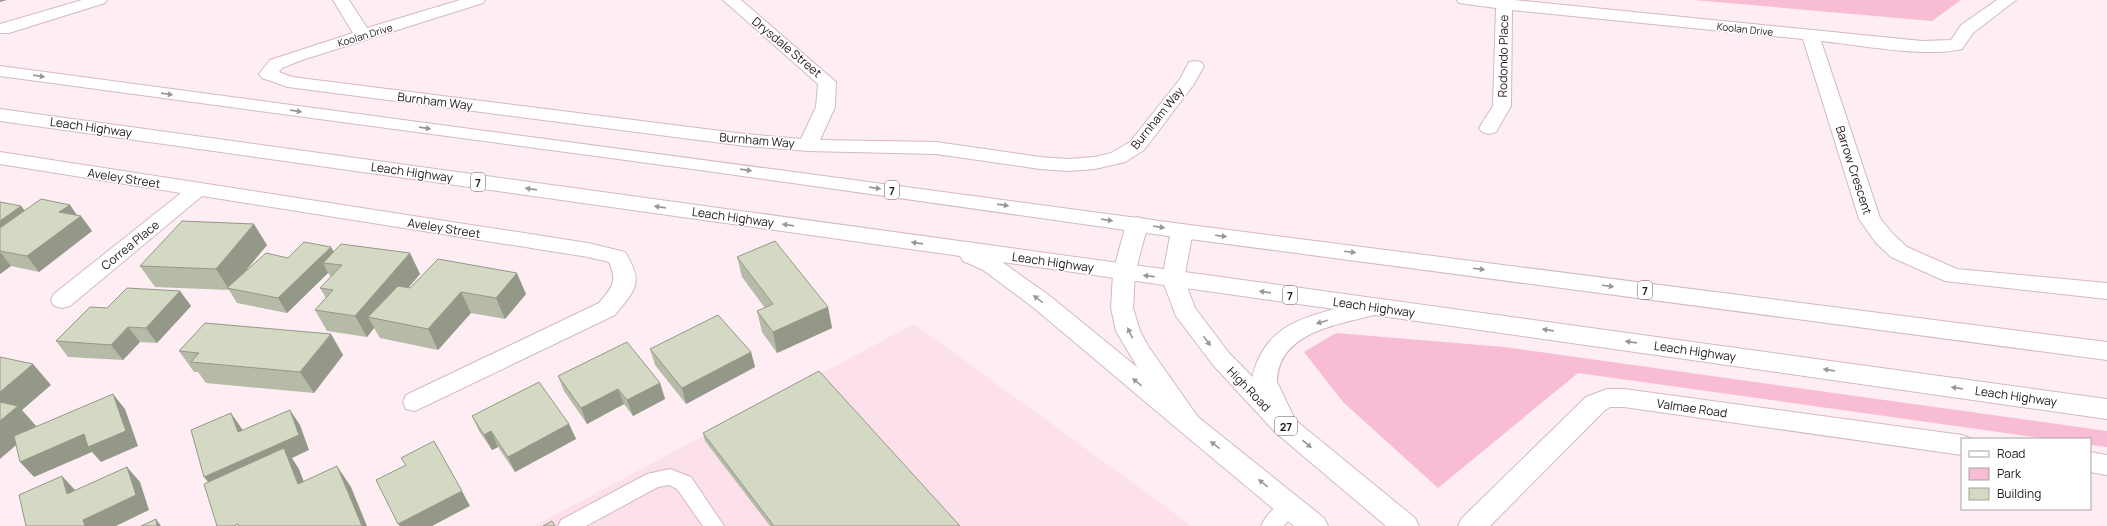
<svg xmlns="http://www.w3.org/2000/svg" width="2107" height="526" font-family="Manrope,sans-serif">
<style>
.built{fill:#fce0ea}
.green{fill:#f9bcd5}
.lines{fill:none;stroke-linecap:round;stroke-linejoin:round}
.lane-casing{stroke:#d2b9c3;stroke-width:2}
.street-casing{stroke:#d2b9c3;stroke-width:2}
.primary-casing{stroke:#d2b9c3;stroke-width:2}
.highway-casing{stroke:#d2b9c3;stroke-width:2}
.lane{fill:#fff;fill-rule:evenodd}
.street{fill:#fff;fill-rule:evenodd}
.primary{fill:#fff;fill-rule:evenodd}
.highway{fill:#fff;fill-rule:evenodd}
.wall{fill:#b5bba7}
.shaded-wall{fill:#949888}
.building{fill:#d3d9c2;stroke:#949888}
.oneway{fill:#9b9799}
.labels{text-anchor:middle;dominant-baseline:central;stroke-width:3;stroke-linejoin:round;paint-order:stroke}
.far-street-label{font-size:10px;fill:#21181c;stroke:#fff}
.shield{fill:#fff;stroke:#645d60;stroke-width:1}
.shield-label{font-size:11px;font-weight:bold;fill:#21181c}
.street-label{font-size:12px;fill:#21181c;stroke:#fff}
</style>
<rect width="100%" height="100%" fill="#feeef4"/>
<path class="built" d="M914,324l278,202h-658z"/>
<g class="green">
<path d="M1694,0h267l-29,21z"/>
<path d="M1336,333l168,14 603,84v16l-17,-2v-6h-41l-471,-66 -140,115 -95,-86 -39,-50z"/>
</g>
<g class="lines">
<g class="lane-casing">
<g id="lane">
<path d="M670,469l21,8 33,49h-21l-26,-37 -8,-4 -11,2 -72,39h-28l3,-6 86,-46z"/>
<path d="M1290,498l7,2 3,6 -16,20h-23c5,-11 17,-24 29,-28z"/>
</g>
</g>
<g class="street-casing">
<g id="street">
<path d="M82,0h25l-2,3 -96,30h-9v-9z"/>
<path d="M333,0h16l18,28 93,-28h25l-2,3 -181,57 -20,8 -3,4 13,5 453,57 56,5 15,-32 2,-23 -95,-84h18l95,82 -1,25 -15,33 116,2 104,15 28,2 27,-2 16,-4 19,-11 50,-63 9,-17 6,-1 6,1 3,4 -10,18 -50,66 -19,12 -30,7 -27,2 -28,-2 -104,-15 -128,-3 -63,-5 -457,-59 -26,-9 -3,-4 11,-14 83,-27z"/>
<path d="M1457,0h57l408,41 29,-1 10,-15 36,-25h19l-43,33 -11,16c-36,9 -102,-4 -141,-8l59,177 12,15 15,14 50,22 150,14v16l-162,-18 -54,-24 -15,-14 -17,-24 -56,-180 -291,-29 -1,96 -15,26 -7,2 -7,-2 -3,-4 14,-22 3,-98 -37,-5z"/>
<path d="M0,152l588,91 37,9c19,31 11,37 -10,63l-200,96 -9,-2 -3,-7 3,-7 193,-92c13,-16 19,-20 10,-41l-21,-5 -386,-61 -132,110 -8,2 -8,-2 -3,-6 3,-6 127,-101 -181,-29z"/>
<path d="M1607,389h17l338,46 10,4h-10v16l-338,-48h-14l-6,4 -114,115h-32l4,-8 124,-121z"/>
<path d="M2090,452l17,3v20l-17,-3z"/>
</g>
</g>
<g class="primary-casing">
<g id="primary">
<path d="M1137,217l7,2 4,5 -13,49 -2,35 7,23 8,15 50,71 126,101 4,8h-34l-114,-95 -27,-37 -37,-63 -5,-23 2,-35 13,-49 4,-5z"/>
<path d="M1182,224l8,2 3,5 -9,48 11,29 34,45 65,66 121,99 4,8h-33l-110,-93 -63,-68 -37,-49 -14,-37 9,-48 3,-5z"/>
</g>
</g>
<g class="highway-casing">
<g id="highway">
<path d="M0,66l1182,158 925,118v18l-925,-122 -475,-67 -707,-95z"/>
<path d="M0,109l2107,290v20l-733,-104c-37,10 -96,17 -97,67l21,44 -4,7 -9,3 -9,-3c-8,-15 -20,-33 -23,-50 -2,-6 2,-15 4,-21 15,-35 42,-43 77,-53l-332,-47 48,34 148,121 4,7 -4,7 -9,3 -9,-3 -146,-123 -51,-38 -20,-9 -3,-5 -960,-135z"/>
</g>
</g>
<use href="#lane" class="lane"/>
<use href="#street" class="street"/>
<use href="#primary" class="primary"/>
<use href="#highway" class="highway"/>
</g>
<g class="wall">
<path d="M0,202l21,4 4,5 45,-6 7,11h4l11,15 -53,41 -28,-6 -11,8z"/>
<path d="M267,245l-24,29 45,-16 46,-6 76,1 10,21 -12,14 118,6 -21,25 -34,-6 -33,37 -58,-12 -6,-10 -7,9 -40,-6 -12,-21 11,-12 -6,-10 11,-11 -3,-4 -41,40 -50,-10 -8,-13 -74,-3 -15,-21z"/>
<path d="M737,257l91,50 4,21 -55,25 -15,-21 -5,-21 8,-3 -23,-31z"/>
<path d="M180,291l11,15 -34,37 -17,-1 -17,18 -55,-3 -12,-16 51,-33z"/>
<path d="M331,334l12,21 -29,38 -108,-10 -8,-11h-4l-15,-21z"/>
<path d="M650,349l101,3 4,15 -69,37 -31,-39z"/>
<path d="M558,376l102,7 5,16 -32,17 -9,-12 -37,20 -23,-33z"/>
<path d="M472,416l97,8 7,15 -61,33 -17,-25 -6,3 -13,-19z"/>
<path d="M703,433l257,93h-190l-65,-85z"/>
</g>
<g class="shaded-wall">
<path d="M0,0h7l-7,2z"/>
<path d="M70,205l9,13 2,-2 11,15 -53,41 -12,-16 32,-44z"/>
<path d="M21,206l11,14 -32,24v-23z"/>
<path d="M254,224l13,21 -36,43h-3l-12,-19z"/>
<path d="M331,247l9,15 -17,1 5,10 -41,40 -9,-15z"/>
<path d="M0,252l11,14 -11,8z"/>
<path d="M410,253l10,21 -39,46 -13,-3 6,11 -7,9 -12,-21z"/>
<path d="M517,273l9,21 -21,25 -9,-21z"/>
<path d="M180,291l11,15 -34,37 -11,-15z"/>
<path d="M461,292l10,21 -33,37 -10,-21z"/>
<path d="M828,307l4,21 -55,25 -4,-21z"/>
<path d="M128,327l12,15 -17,18 -12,-15z"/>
<path d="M331,334l12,21 -29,38 -14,-21z"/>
<path d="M751,352l4,15 -69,37 -4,-16z"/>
<path d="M33,364l18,21 -29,25 15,17 -37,32v-67z"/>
<path d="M660,383l5,16 -32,17 -6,-16z"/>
<path d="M618,389l6,15 -37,20 -6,-16z"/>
<path d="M113,394l12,15 13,37 -37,16 -9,-10 -58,25 -14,-15z"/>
<path d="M290,410l10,15 9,25 -17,8 7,11 14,36 -97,-13 -12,-15z"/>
<path d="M231,413l11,16 7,19 -11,-16z"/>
<path d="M569,424l7,15 -61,33 -7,-15z"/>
<path d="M491,431l7,16 -6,3 -8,-15z"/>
<path d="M337,466l14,21 16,39h-5z"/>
<path d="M127,467l13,15 9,28 -33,16h-31l-2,-6z"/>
<path d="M62,476l14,15 -9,3z"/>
<path d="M462,491l8,15 -38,20h-32l-2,-2z"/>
<path d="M156,519l5,7h-4z"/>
</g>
<g class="building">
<path d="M41,199l29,6 -11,7 22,4 -54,40 -27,-5v-23z"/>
<path d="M0,202l21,4 -21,15z"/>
<path d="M182,221l72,3 -38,45 -76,-3z"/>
<path d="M775,241l53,66 -55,25 -16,-21 16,-7 -36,-47z"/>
<path d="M304,242l27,5 -53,51 -51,-10 39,-35 22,5z"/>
<path d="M341,244l69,9 -55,63 -40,-6 18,-20 -13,-2 22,-23 -19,-2z"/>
<path d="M438,259l79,14 -21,25 -35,-6 -33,37 -60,-12 30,-31 12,2z"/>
<path d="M127,288l53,3 -34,37 -18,-1 -17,18 -55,-4 34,-34 17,1z"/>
<path d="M718,315l33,37 -69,36 -32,-39z"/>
<path d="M205,323l126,11 -31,38 -109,-10 8,-9 -20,-2z"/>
<path d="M627,342l33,41 -33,17 -9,-11 -37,19 -23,-32z"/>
<path d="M0,357l33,7 -33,28z"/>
<path d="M819,371l141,155h-186l-71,-93z"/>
<path d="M539,382l30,42 -61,33 -17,-26 -7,4 -12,-19z"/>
<path d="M113,394l13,37 -38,16 -4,-13 -64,28 -6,-26z"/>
<path d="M0,402l18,4 -18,15z"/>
<path d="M290,410l9,25 -95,42 -13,-47 40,-17 7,19z"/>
<path d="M434,441l28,50 -64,33 -22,-44 30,-15 -5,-7z"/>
<path d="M284,448l14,36 39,-18 25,60h-123l-1,-2 -4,2h-17l-13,-42z"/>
<path d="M127,467l9,28 -53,25 2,6h-59l-7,-31 43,-19 5,18z"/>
<path d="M156,519l1,7h-16z"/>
<path d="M552,521l3,5h-12z"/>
</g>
<defs><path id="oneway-solid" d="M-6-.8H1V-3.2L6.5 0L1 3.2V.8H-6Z"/></defs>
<g class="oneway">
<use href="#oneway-solid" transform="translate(39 76) rotate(8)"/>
<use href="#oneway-solid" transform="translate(167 94) rotate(8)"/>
<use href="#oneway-solid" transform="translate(296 111) rotate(8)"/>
<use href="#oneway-solid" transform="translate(425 128) rotate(8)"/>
<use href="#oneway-solid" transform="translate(746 170) rotate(8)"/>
<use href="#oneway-solid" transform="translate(875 188) rotate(8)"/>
<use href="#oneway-solid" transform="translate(531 189) rotate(-172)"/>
<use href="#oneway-solid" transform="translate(1003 205) rotate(8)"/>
<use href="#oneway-solid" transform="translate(660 207) rotate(-172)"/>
<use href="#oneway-solid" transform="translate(1107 220) rotate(8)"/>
<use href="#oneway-solid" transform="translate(788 225) rotate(-172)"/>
<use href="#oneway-solid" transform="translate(1159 227) rotate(9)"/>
<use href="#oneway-solid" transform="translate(1221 236) rotate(7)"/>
<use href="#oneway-solid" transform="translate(917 243) rotate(-172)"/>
<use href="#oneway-solid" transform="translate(1350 252) rotate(7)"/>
<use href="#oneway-solid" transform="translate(1479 269) rotate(7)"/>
<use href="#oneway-solid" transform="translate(1149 276) rotate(-173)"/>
<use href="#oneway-solid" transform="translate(1608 286) rotate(7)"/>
<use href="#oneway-solid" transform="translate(1265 292) rotate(-172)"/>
<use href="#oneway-solid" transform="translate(1038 299) rotate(-143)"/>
<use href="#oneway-solid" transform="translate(1322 322) rotate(164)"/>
<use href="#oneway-solid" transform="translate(1548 330) rotate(-172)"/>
<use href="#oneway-solid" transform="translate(1130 333) rotate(-115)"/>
<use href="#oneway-solid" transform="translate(1207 341) rotate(54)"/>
<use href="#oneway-solid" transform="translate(1631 342) rotate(-172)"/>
<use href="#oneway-solid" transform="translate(1829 370) rotate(-172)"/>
<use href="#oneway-solid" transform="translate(1137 382) rotate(-141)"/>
<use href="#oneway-solid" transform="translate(1957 388) rotate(-172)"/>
<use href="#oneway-solid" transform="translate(1307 444) rotate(40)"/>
<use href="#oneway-solid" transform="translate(1215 445) rotate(-142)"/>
<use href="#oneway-solid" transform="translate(1263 483) rotate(-141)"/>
</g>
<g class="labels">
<g class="far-street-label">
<text transform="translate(1745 29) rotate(6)">Koolan Drive</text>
<text transform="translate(365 35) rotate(-17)">Koolan Drive</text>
</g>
<g class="shield">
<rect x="471" y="173" width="14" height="18" rx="3"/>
<rect x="885" y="181" width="14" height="18" rx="3"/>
<rect x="1638" y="281" width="14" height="18" rx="3"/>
<rect x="1283" y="286" width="14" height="18" rx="3"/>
<rect x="1275" y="417" width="22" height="18" rx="3"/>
</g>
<g class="shield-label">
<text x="478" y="182">7</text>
<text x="892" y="190">7</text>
<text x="1645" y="290">7</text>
<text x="1290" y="295">7</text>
<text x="1286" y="426">27</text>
</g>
<g class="street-label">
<text transform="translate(787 47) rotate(40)">Drysdale Street</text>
<text transform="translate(1503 56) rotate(-89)">Rodondo Place</text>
<text transform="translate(435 101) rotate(7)">Burnham Way</text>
<text transform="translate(1157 118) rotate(-51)">Burnham Way</text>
<text transform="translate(91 127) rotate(8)">Leach Highway</text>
<text transform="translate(757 140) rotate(5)">Burnham Way</text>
<text transform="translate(1854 170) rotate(72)">Barrow Crescent</text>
<text transform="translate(412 172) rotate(8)">Leach Highway</text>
<text transform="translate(124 178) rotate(9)">Aveley Street</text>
<text transform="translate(733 217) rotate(8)">Leach Highway</text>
<text transform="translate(444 228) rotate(9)">Aveley Street</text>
<text transform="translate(130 245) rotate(-39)">Correa Place</text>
<text transform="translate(1053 262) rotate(8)">Leach Highway</text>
<text transform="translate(1374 307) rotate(8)">Leach Highway</text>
<text transform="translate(1695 351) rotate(8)">Leach Highway</text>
<text transform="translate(1249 389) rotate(46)">High Road</text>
<text transform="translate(2016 396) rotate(8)">Leach Highway</text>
<text transform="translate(1692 408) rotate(8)">Valmae Road</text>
</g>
</g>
<rect x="1961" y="438" width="130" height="72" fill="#ffffff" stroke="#a6a3a4"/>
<rect x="1969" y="451" width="20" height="6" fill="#ffffff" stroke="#a6a3a4"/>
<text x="1997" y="458" font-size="12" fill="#21181c">Road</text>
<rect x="1969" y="468" width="20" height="12" fill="#f9bcd5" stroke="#a6a3a4"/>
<text x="1997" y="478" font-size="12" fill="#21181c">Park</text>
<rect x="1969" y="488" width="20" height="12" fill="#d3d9c2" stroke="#a6a3a4"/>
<text x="1997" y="498" font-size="12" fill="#21181c">Building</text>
</svg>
